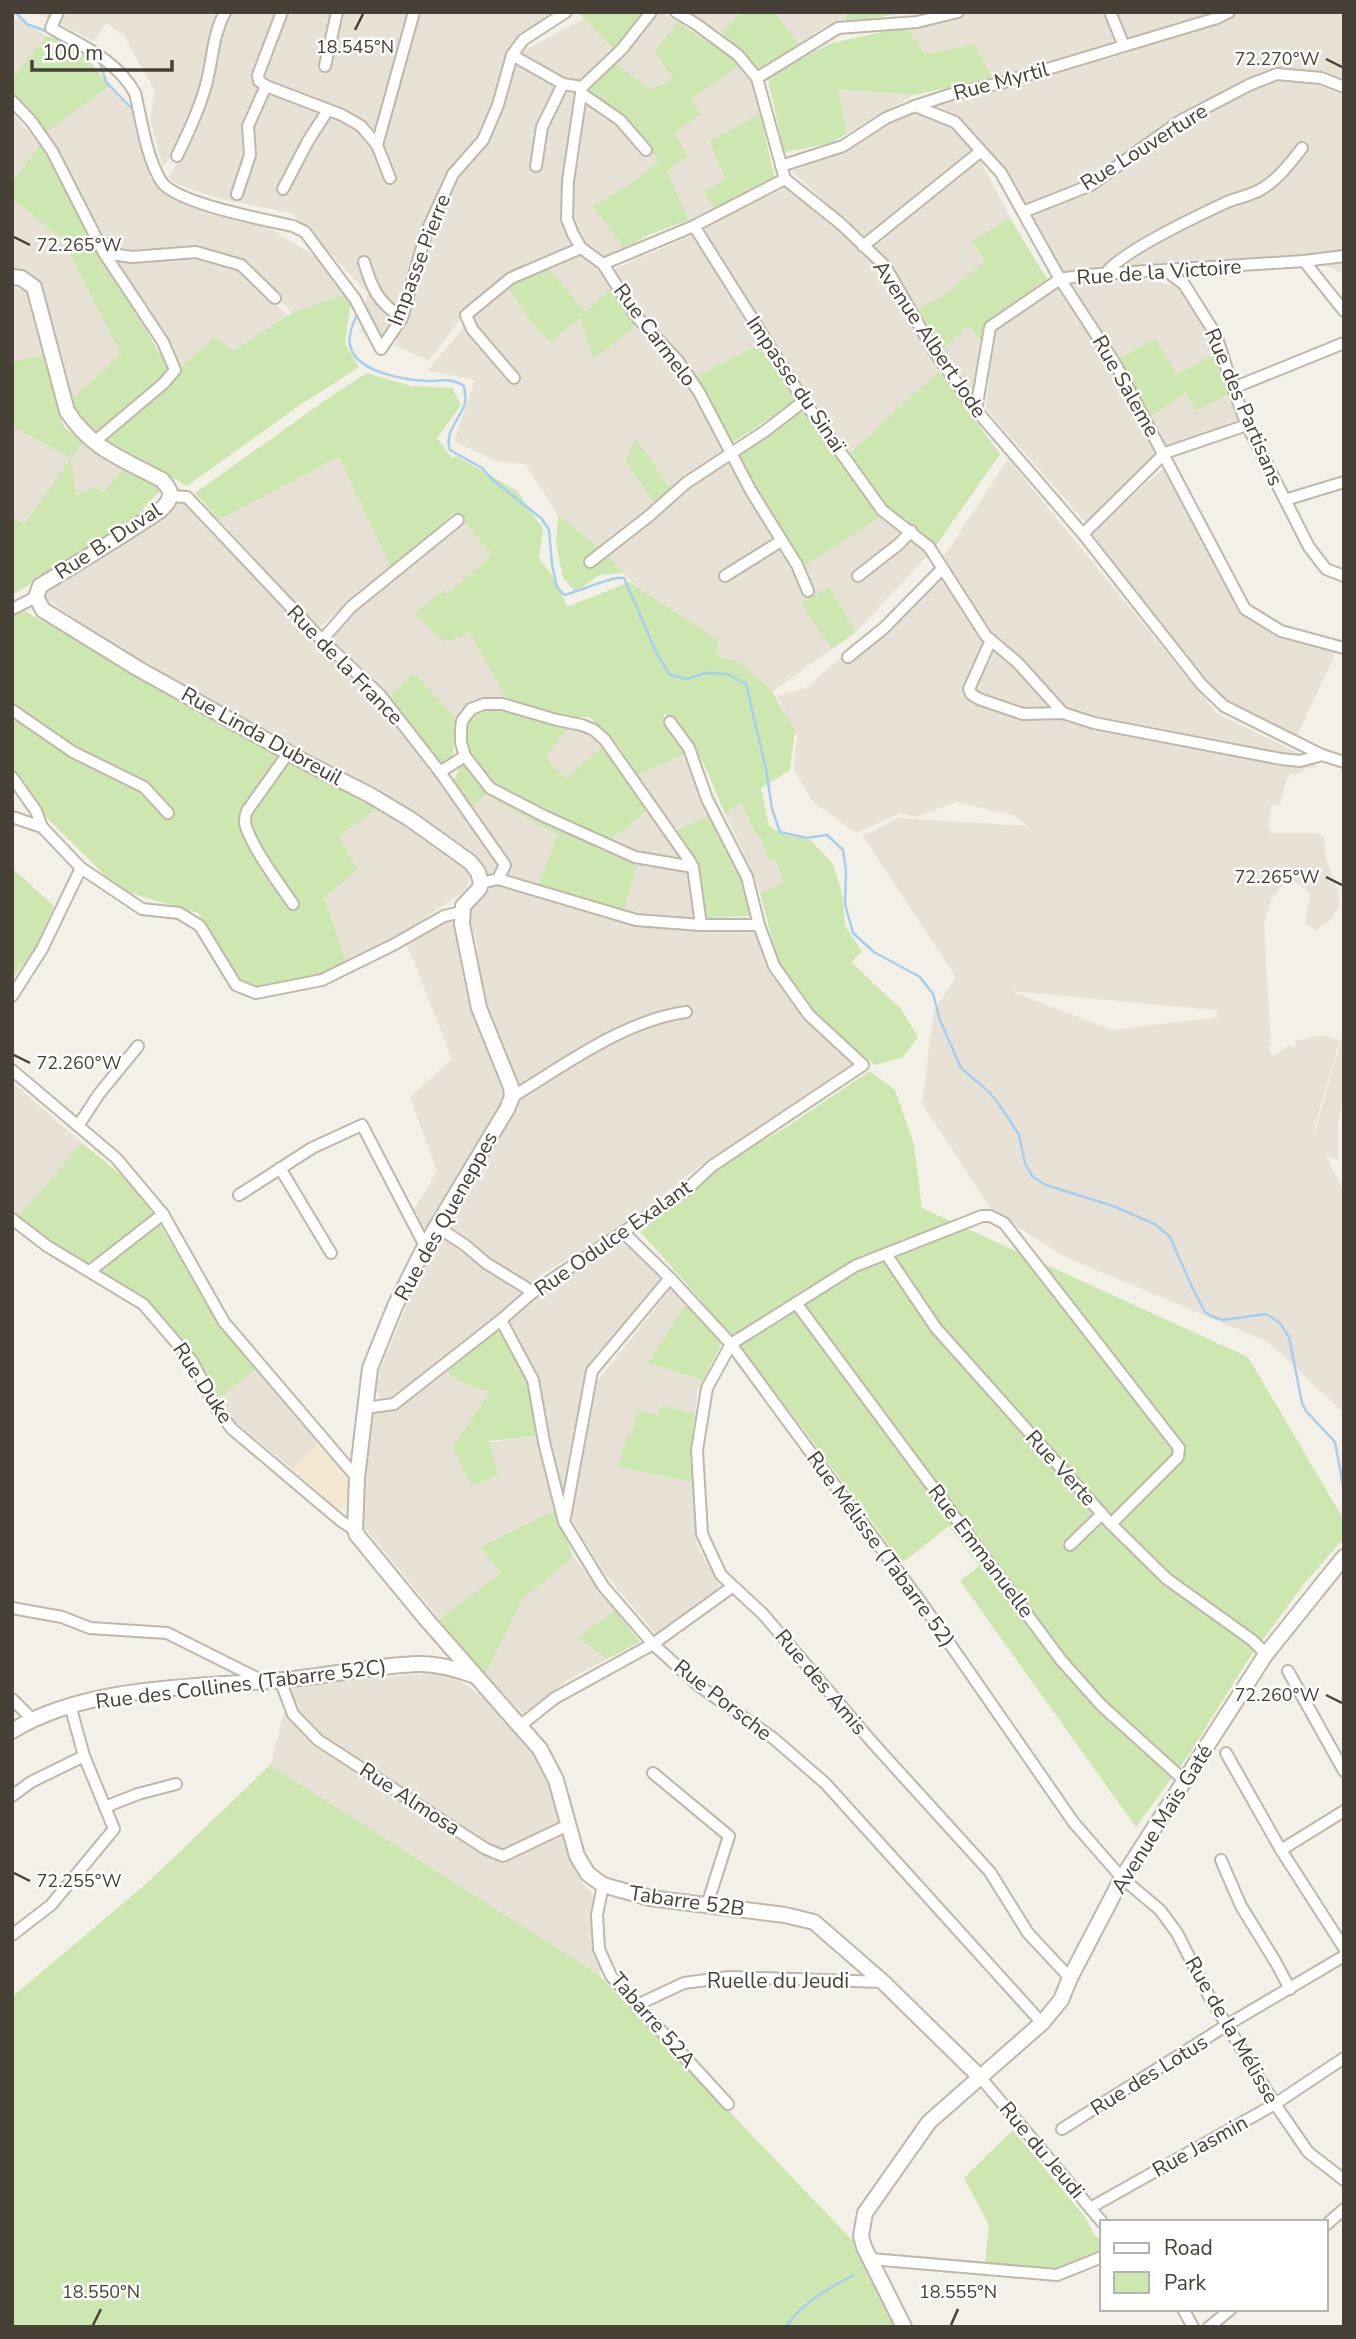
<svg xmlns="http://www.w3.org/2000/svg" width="1356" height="2339" font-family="'Nunito Sans',sans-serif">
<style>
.residential{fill:#e7e2d5;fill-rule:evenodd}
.commercial{fill:#f5e7d2}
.green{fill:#cde7b0}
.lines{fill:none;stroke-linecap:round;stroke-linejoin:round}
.stream{stroke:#a4cff0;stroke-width:2.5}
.minor-casing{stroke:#bfb8aa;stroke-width:14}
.tertiary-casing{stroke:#bfb8aa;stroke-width:18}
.minor{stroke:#fff;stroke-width:10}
.tertiary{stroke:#fff;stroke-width:14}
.ticks{fill:none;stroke:#464036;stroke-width:2.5}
.labels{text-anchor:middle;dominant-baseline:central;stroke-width:5;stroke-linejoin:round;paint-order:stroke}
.street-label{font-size:21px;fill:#464036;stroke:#fff}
.ticks-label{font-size:18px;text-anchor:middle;fill:#464036;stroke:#fff;stroke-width:5;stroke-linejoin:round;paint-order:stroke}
</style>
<rect width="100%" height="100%" fill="#f3f0e7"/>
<g class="residential">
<path d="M34,12h189l-29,101 -31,55 -13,-49 5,-28 -31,-55 -18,-13 -12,18z"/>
<path d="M229,12h341l3,3 -36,15 -26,24 -30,84 -31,36 -61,169 -29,-10 8,-40 -77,-80 -71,-14 -43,-15 -8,-6 21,-43 26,-98z"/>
<path d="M654,12h8l16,10 -23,29 19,27 -25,12 -35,-29z"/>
<path d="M687,12h56l-22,20z"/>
<path d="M774,12h71l2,11 -23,4 -25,17z"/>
<path d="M970,12h237l1,2 -215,64 -19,-34 -49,10 -19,-27z"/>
<path d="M1233,12h111v70l-68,-12 -98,45 -89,66 -63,26 -24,-38 -40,-50 -29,-16 89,-20 49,-19 35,-4 72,-25z"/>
<path d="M17,18l29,18 -34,43v-56z"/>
<path d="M583,19l31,30 -34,33 -15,-2 -47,-26z"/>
<path d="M514,64l45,23 18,2 -17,127 13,31 -62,28 -36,24 -46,62 -34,-16 34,-111 25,-59 32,-35z"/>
<path d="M741,64l14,18 5,32 -51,27 16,38 -21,13 10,17 -25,11 -22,-49 20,-14 -13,-24 16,-33z"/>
<path d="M1274,81l44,4 26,10v178l-41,-16 -240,18 -33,-61 62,-25 89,-64z"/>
<path d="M109,86l29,33 12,59 21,15 39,17 58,17 48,30 36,35 -60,21 -50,-53 -42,-12 -77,3 -19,-6 -48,-98 -9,-15z"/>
<path d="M839,89l75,6 -68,39z"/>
<path d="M584,90l37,27 39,44 -30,23 -36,22 30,43 -19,11 -25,-18 -10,-22v-38z"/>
<path d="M915,110l38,16 26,32 31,60 -38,23 14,20 -40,33 -28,15 -32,-49 -94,-89 52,-21z"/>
<path d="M12,113l28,32 -28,37z"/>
<path d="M787,187l52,40 44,42 56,102 -90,83 -87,-127 -62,-99z"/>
<path d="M12,198l50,41 59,115 -50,46 -34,-122 -25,-10z"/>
<path d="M693,235l66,110 -65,32 -64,-78 -16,-30z"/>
<path d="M580,253l22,15 11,18 -27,26 -39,-45z"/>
<path d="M110,258l80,1 45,8 53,49 -55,36 -55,18z"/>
<path d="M1143,279l34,7 36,50 5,17 -41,21 -61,-14 -51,-79z"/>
<path d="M507,285l24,37 18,21 31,-25 58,6 42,48 46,79 -55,38 -35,-51 -11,24 29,41 -55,45 -41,-33 -33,-51 -29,-3 -42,-20 21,-61 -48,-9 55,-66z"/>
<path d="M1056,286l58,81 47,85 -73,73 -102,-116 8,-80z"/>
<path d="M12,287l18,5 13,63 -31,7z"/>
<path d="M968,324l12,17 -1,27 -6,24 -30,-42z"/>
<path d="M1186,392h45l10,31 -75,24 -17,-29z"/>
<path d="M12,426l59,32 13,-16 41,26 -24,25 -25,2 -5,-36 -46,65 -13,-6z"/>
<path d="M339,457l52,111 -73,60 -99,-108z"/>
<path d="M1008,459l209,255 96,46 4,7 -11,2 -7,5h-8l-5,6 -6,24 -9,2 -2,19 2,8h44l9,3 2,23 11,29 3,16 -9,16 -15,10 -11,-6 5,-31 -21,-16 -18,23 -7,24 7,123 -4,-1 6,11 15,-12 6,2 2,-2 -2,-4 28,-6 18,5 -27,92 1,3 27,-94h3v49l-6,34v36l-12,-4 18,35v222l-76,-71 -205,-86 -71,-46 -70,-106 12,-94 22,-33 -93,-141 35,-18 130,8 -15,-11 -56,-13 -42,15 -14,-4 -45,20 -43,-31 -19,-33 3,-33 -20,-40 29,-8 97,-85 45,-53zM1010,991l205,19 4,7 -107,13z"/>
<path d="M731,461l63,114 9,-8 77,-50 50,36 -74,79 -27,-45 -27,17 30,45 -60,43 -30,-29 -27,-7 3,-16 -80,-52 -35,-37 82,-62z"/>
<path d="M1166,466l78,146 53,31 39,9 -40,86 -79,-43 -126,-162z"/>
<path d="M172,497l15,6 107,113 81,82 62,76 51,70 11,23 -10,9 -10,-15 -132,-88 -208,-109 -100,-70z"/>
<path d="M464,521l28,34 -44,40 -4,-4 39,62 23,44 -31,4 -20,16 -42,-45 -25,27 -58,-58 16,-22z"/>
<path d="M569,728l22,6 12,12 -37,33 -21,-22z"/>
<path d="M685,754l24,61 -32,15 -41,-54z"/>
<path d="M485,793l55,33 19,8 -21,52 -36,-9 6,-12 -36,-57z"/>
<path d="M741,803l15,34 4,-2 10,24 4,-1 11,25 -25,10 -10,-27 -25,-52z"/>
<path d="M377,808l90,61 3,10 -7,13 -73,50 -44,19 -22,-63 34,-28 -19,-33z"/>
<path d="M648,810l33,35 4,19 -50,-9 -25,-14z"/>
<path d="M638,862l52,10 5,49 -72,-8z"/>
<path d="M499,883l147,43 110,5 15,43 40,49 46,42 -151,96 -78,62 -86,51 -70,64 -88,64 -11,-16 63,-151 81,-141 -36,-89 -4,-61 -13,-36z"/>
<path d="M457,914l51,176 -73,125 -12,16 -11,-18 25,-42 -27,-74 42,-38 -45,-115z"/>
<path d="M12,1082l70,61 -64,74 -6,-3z"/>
<path d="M623,1238l42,42 -76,88 -24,131 -17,-54 -8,-66 -32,-59 49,-39z"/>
<path d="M673,1286l14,16 -39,61 55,17 -5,9 -3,24 -33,-7 -5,9 -25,19h-3l-11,33 75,15 3,61 24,45 -64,46 -51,-60 -35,-57 27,-135z"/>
<path d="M256,1369l63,74 -27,26 -60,-50 -13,-21z"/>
<path d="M445,1370l14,12 31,10 -38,55 88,-11 15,74 -75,37 21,26 -62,46 -76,-94 4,-112z"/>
<path d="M573,1556l42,54 -37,28 29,21 -40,21 -41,37 -41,-42 37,-75z"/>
<path d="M448,1673l55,37 39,45 26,91 13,36 10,10 4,11 -5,36 14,30 -6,5 -328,-209 21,-78 102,-11z"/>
</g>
<path class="commercial" d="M319,1443l34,41 -2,18 -13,8 -46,-41z"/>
<g class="green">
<path d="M577,12h67l-30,37z"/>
<path d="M743,12h31l25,32 -39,28 -39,-40z"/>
<path d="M845,12h63l-61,11z"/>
<path d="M678,22l63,42 -51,36 11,14 -27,19 14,23 -21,15 22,49 -41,15 -24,14 -31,-43 37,-22 30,-23 -39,-44 -37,-27 30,-29 35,29 24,-11 -18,-28z"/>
<path d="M906,27l19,27 49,-10 19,34 -79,17 -75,-6 7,45 -18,10 -44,8 -17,-77 65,-32z"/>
<path d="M46,36l29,6 34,44 -62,46 -15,-20 -20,-20v-13z"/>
<path d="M760,114l15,65 -61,30 -10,-17 21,-13 -16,-38z"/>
<path d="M40,145l127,221 -3,12 -69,54 -16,-11 -8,-21 50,-46 -59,-115 -50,-41v-16z"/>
<path d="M1010,218l37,61 -57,40 -10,22 -12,-16 -25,25 -25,-41 28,-15 39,-33 -13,-20z"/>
<path d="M547,267l39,45 27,-26 25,38 -44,35 -14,-41 -30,25 -19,-21 -24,-37z"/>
<path d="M352,292l-7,52 14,23 -62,40 -110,79 -83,-47 110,-102 19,14 59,-38z"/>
<path d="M1155,339l22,35 41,-21 13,39 -35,19 -10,-19 -37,26 -33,-58z"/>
<path d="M759,345l37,56 -64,42 -38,-66z"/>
<path d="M43,355l21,72 20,15 -13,16 5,37 21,-8 5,6 23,-25 33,17 1,7 -32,33 -115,70v-77l13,6 46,-66 -59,-32v-64z"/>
<path d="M939,371l61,83 -67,96 -23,-24 -24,-20 -37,-52z"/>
<path d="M367,373l44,13 41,2 9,17 -24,33 15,20 5,-2 60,35 26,38 -4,29 17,23 11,26 62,-25 89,58 -2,16 26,7 30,29 23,38 -5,40 -29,18 8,38 16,9 25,5 23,24 9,30 3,32 17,26 -11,10 50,47 17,28 -15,20 -28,8 -54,-44 -42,-56 -19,-72 24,-11 -10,-24 -4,2 -10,-24 -3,1 -16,-34 -16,11c-15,-36 -28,-77 -61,-101l-1,11 22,30 -49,22 -16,-29 -31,-30h-42l-39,-16 -39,-70 -9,7 -17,3 -29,-28 30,-23 4,4 44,-39 -28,-34 -10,-8 -63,55 -52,-111 -120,63 -24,-27 142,-101z"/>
<path d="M800,407l80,110 -77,50 -33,-50 -34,-64z"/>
<path d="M636,438l35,51 -17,14 -29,-42z"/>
<path d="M558,515l45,36 21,22 -25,2 -23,17 -13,-14 -7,-35z"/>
<path d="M829,587l27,45 -24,17 -31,-45z"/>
<path d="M14,605l363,203 -38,29 19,33 -34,28 22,63 -26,14 -65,12 -18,-8 -39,-66 -78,-23 -73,-72 -35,-52v-160z"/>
<path d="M413,672l42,45 -2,40 -12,8 -53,-66z"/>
<path d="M471,709l36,3 62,16 -24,29 21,22 37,-33 45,64 -49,39 39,13 -15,51 -34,-13 -51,-14 20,-52 -18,-8 -54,-32 -14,14 -20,-26c14,-18 10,-39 9,-61z"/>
<path d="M709,815l30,55 15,46 -51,2c-4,-35 -4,-59 -26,-88z"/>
<path d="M12,868l42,38 -19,44 -23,28z"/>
<path d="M870,1071l25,19 19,54 8,64 326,149 96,163v18l-41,47 -57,78 -56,90 -54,74 -176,-246 19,-15 -30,-40 -47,37c-83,-114 -166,-228 -262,-331l85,-69 60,-35z"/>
<path d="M82,1143l46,38 26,34 -64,51 -55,-34 -17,-15z"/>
<path d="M160,1225l61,102 35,42 -37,29 -25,-38 -47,-60 -49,-31z"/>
<path d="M687,1302l35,41 -19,37 -55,-17z"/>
<path d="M501,1327l27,53 12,56 -52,5 11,33 -27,12 -20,-39 38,-55 -31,-10 -14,-12z"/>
<path d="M662,1406l33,7 -5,44 3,25 -75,-15 10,-33h4l5,-24 20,5z"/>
<path d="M555,1510l18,46 -51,44 -37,75 -46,-56 62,-46 -21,-26z"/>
<path d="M615,1610l25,32 -33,17 -29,-21z"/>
<path d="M270,1765l328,209 256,268 44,85h-886v-330l134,-113z"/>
<path d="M1013,2130l71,86 11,20 7,5v11l-8,6 -42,13 -67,-8 4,-38 -25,-47z"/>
</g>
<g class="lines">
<g class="stream">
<path d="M15,12l12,12 21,8"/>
<path d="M100,62l6,20 30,31"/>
<path d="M265,215l18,4"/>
<path d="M358,312c-4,10 -10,21 -8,32 3,28 55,36 78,37 16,0 21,-4 36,5 1,5 2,12 1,17 -5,17 -21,28 -15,47l32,18 11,12 48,38 8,12 3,35 5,22 7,8c17,-4 47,-19 60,-17l33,76 13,21 17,4 18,-6 22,1 19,10 20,85 6,40 8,23 27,6 20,-3 16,15 3,20 -1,34 8,29 21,19 46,25 13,17 7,26 21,48 28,24 10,12 20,31 6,28 8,14 13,8 67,21 42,18 15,13 22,50 13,25 6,4 12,4 43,-6 14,9 9,14 13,66 4,8 29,31 9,49"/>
<path d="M786,2327c13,-22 46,-41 68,-52"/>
</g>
<g class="minor-casing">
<g id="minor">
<path d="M58,12l-7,16c31,18 66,32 84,65 7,29 11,63 26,88 13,22 105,39 132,45l12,6 50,67 26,50 21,-31 24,-85 27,-59 30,-34 15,-35 14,-50 51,29 19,3"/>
<path d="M651,12l-29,37 -40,38 -14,94 -1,38 6,15 8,14 22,16 33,52 42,45 21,31 52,99 46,74 11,26"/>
<path d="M676,12l20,12 42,31 19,23 28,101 56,45 44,42 49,85 42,59 107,124 119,151 22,21 98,49 22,7"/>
<path d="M1110,12l14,34"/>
<path d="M512,55l11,-15 43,-28"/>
<path d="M325,66l12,-54"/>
<path d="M757,78l81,-50 79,-6 41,-10"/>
<path d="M266,86l-7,-5 -1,-6 24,-63"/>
<path d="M581,93l39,27 26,30"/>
<path d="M12,101l19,20 21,30 52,102 59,89 12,28 -11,13 -71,60"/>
<path d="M915,106l40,16 46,51 59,106 56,86 129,244 36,22 63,17"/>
<path d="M177,156c11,-23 22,-46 29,-71 7,-25 6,-49 19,-73"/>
<path d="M536,166l6,-39 21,-43"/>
<path d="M781,166l62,-20 43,-28 29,-12 37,-12 49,-11 216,-65 12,-6"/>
<path d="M390,178l-13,-33 37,-133"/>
<path d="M283,189l25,-48 20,-31"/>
<path d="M237,194l13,-39 -2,-29 18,-40 76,29 19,11 16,19"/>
<path d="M1023,212l68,-27 89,-64 69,-36 28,-11 44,4 23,9"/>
<path d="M694,226l110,175 78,109 47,37 57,89 32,27 45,50"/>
<path d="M863,246l118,-95"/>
<path d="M104,253l28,4 64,-5 45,13 34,33"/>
<path d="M1304,261l40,50"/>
<path d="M364,262c8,27 14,40 38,56"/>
<path d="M603,264l91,-38 91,-47"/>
<path d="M1166,271l18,13 32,51 17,53 14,37 62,122 17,22 18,7"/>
<path d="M1105,274c17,-23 92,-58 120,-71 11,-5 24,-7 35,-13 18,-10 30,-27 42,-42"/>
<path d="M514,378l-42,-49 -6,-14 45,-37 70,-30"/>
<path d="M1233,388l111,-45"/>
<path d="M976,410l14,-83 70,-48 26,-4 218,-14 40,-5"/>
<path d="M170,496l17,1 135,143 58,55 60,77 65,93 -7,14 -17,4"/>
<path d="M1285,500l59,-18"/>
<path d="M1083,534l82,-81 82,-28"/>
<path d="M590,562l59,-46 37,-33 79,-52 39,-30"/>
<path d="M725,576l56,-35"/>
<path d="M858,576l41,-32 12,-13"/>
<path d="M12,609l24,-12"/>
<path d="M322,640l29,-33 107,-87"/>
<path d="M991,640l-22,49 2,5 8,5 44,15 40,-1 31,10 187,36 19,2 22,-6"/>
<path d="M848,657l36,-29 58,-59"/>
<path d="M12,710l61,42 71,35 24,26"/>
<path d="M289,752l-42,59c-2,5 -3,10 -1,16 9,25 32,55 47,77"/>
<path d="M440,772l25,-16"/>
<path d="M12,777l24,34 6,16"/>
<path d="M12,817l30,10 39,41 61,41 37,4 21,13 36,59 20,8 66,-13 71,-35 51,-29 18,-4"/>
<path d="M693,867l-58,-10 -91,-41 -54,-28 -25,-32 -4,-13v-14l1,-8 9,-12 13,-5h18l55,16 25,5 12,5 11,10 84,120 4,7 8,58"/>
<path d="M498,879l138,41 65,5h58"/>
<path d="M12,996l30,-47 39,-81"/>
<path d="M12,1070l104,88 47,56 61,108 133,156"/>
<path d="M512,1097c53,-32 113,-77 174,-85"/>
<path d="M78,1126l21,-32 39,-48"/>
<path d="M280,1168l51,85"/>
<path d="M239,1195l73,-47 50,-23 63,121"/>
<path d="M12,1219l35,27 96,58 49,57 26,50 14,18 109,92 14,9"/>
<path d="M436,1226l29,19 21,18 47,29"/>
<path d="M624,1233l46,45 61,66 194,264 149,215 48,55 38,32 17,23 32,63 66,108 33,48 36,28"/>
<path d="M886,1254l50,74 175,196 56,55 85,61 14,14"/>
<path d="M90,1271l73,-57"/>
<path d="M796,1303l265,357 40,45 84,76"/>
<path d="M501,1320l32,60 11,62 20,80 39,64 50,58 46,42 74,52 52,45 217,240"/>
<path d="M365,1408l29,-4 107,-84 32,-28 152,-101 27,-25 151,-101 -54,-50 -35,-49 -15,-41 -12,-48 -40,-78 -18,-51 -19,-26"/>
<path d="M565,1517l27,-146 78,-93"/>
<path d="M1070,1545l32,-31"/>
<path d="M12,1608l50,9 28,11 77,5 96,48"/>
<path d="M1288,1671l56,100"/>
<path d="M280,1680l13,34 25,26 168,109 17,7 65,-31"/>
<path d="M12,1699l20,20"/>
<path d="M521,1725l34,-27 98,-54 79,-57"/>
<path d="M1226,1753l55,97 63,98"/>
<path d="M653,1773l76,63 -22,69"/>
<path d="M12,1796l19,-14 53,-26"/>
<path d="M105,1807l33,-13 38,-10"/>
<path d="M1281,1850l63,-39"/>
<path d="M1221,1860l20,46 34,55 15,28"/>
<path d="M603,1885l-6,30 2,34 12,27 117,128"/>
<path d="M12,1935l39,-30 63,-76 -30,-73 -14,-51"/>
<path d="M1070,1978l-42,-45 -38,-61 -118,-130 -109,-128 -42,-39 -19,-41 -5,-84 10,-62 24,-44 124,-78 127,-50h8l14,7 175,225 -1,9 -67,67"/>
<path d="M637,2005l47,-22 45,-6 154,5"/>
<path d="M981,2078l121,144"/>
<path d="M1062,2129l165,-104 117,-69"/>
<path d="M1090,2208l185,-104 69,-46"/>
<path d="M1326,2225l18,-16"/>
<path d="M871,2259l186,16 45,-18"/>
<path d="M1183,2309l10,18"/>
<path d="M1209,2327l22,-18"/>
</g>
</g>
<g class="tertiary-casing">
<g id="tertiary">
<path d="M12,277l9,1 13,9 33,124c24,38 56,48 95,69 6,7 12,13 5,23 -6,9 -17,14 -26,20 -33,22 -67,42 -101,63l-4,11 7,13 94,58 170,95 63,32 40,24 60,43 8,10 3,11 -2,6 -16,17 -1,18 17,84 32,79 1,10 -5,12 -82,137 -30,60 -25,62 -13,110 -2,52 2,5 69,84 114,130 16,31 21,76 11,18 15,11 47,13 135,17 29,7 69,60 98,96"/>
<path d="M12,1731c74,-46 186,-44 271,-51 44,-4 89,-14 133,-16 20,-1 39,5 57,11"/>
<path d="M904,2327l-40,-80 -3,-11 4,-23 64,-91 113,-99 19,-23 9,-22 52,-100 144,-224 78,-97"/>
</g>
</g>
<use href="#minor" class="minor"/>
<use href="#tertiary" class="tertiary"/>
</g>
<path class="ticks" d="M355,30l8,-16M1326,59l16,8M14,237l16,8M1326,877l16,8M14,1055l16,8M1326,1695l16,8M14,1873l16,8M93,2325l8,-16M951,2325l7,-16"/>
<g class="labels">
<g class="street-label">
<text transform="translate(1001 81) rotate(-15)">Rue Myrtil</text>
<text transform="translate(1144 147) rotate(-32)">Rue Louverture</text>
<text transform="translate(419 260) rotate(-69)">Impasse Pierre</text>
<text transform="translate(1159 272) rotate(-4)">Rue de la Victoire</text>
<text transform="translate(655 335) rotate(53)">Rue Carmelo</text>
<text transform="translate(930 339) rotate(56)">Avenue Albert Jode</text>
<text transform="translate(796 384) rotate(56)">Impasse du Sinaï</text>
<text transform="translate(1126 386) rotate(60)">Rue Saleme</text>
<text transform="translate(1244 407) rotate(67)">Rue des Partisans</text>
<text transform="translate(108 541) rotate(-33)">Rue B. Duval</text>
<text transform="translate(345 665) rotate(46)">Rue de la France</text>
<text transform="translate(262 736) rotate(29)">Rue Linda Dubreuil</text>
<text transform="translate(446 1216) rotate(-61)">Rue des Queneppes</text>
<text transform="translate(613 1238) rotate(-35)">Rue Odulce Exalant</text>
<text transform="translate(203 1383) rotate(57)">Rue Duke</text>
<text transform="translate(1061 1468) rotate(48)">Rue Verte</text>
<text transform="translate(881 1549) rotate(54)">Rue Mélisse (Tabarre 52)</text>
<text transform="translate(981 1551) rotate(53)">Rue Emmanuelle</text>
<text transform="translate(821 1682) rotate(50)">Rue des Amis</text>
<text transform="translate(241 1684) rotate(-7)">Rue des Collines (Tabarre 52C)</text>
<text transform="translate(723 1700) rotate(38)">Rue Porsche</text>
<text transform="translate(410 1799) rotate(33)">Rue Almosa</text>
<text transform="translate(1162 1819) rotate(-58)">Avenue Maïs Gaté</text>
<text transform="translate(687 1901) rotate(8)">Tabarre 52B</text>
<text x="778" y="1981">Ruelle du Jeudi</text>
<text transform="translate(653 2020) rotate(49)">Tabarre 52A</text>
<text transform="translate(1232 2030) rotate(60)">Rue de la Mélisse</text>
<text transform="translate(1149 2075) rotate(-32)">Rue des Lotus</text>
<text transform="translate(1200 2146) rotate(-29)">Rue Jasmin</text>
<text transform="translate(1042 2150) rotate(50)">Rue du Jeudi</text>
</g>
</g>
<g class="ticks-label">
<text x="355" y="53">18.545°N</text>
<text x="1277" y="65">72.270°W</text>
<text x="79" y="251">72.265°W</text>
<text x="1277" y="883">72.265°W</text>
<text x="79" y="1069">72.260°W</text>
<text x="1277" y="1701">72.260°W</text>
<text x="79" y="1887">72.255°W</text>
<text x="101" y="2298">18.550°N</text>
<text x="958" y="2298">18.555°N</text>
</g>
<rect width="1356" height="2339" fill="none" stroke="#464036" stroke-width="28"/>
<rect x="1100" y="2220" width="228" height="91" fill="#ffffff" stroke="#b5b3af" stroke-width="2"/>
<rect x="1114" y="2243" width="35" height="10" fill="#ffffff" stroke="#b5b3af" stroke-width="2"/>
<text x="1164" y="2255" font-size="21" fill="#464036">Road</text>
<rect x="1114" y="2272" width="35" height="21" fill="#cde7b0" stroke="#b5b3af" stroke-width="2"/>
<text x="1164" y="2290" font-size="21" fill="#464036">Park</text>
<path d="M32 60v10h140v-10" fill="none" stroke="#464036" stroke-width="3.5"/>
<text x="42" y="60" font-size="21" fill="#464036" stroke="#ffffff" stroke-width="5" paint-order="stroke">100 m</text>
</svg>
